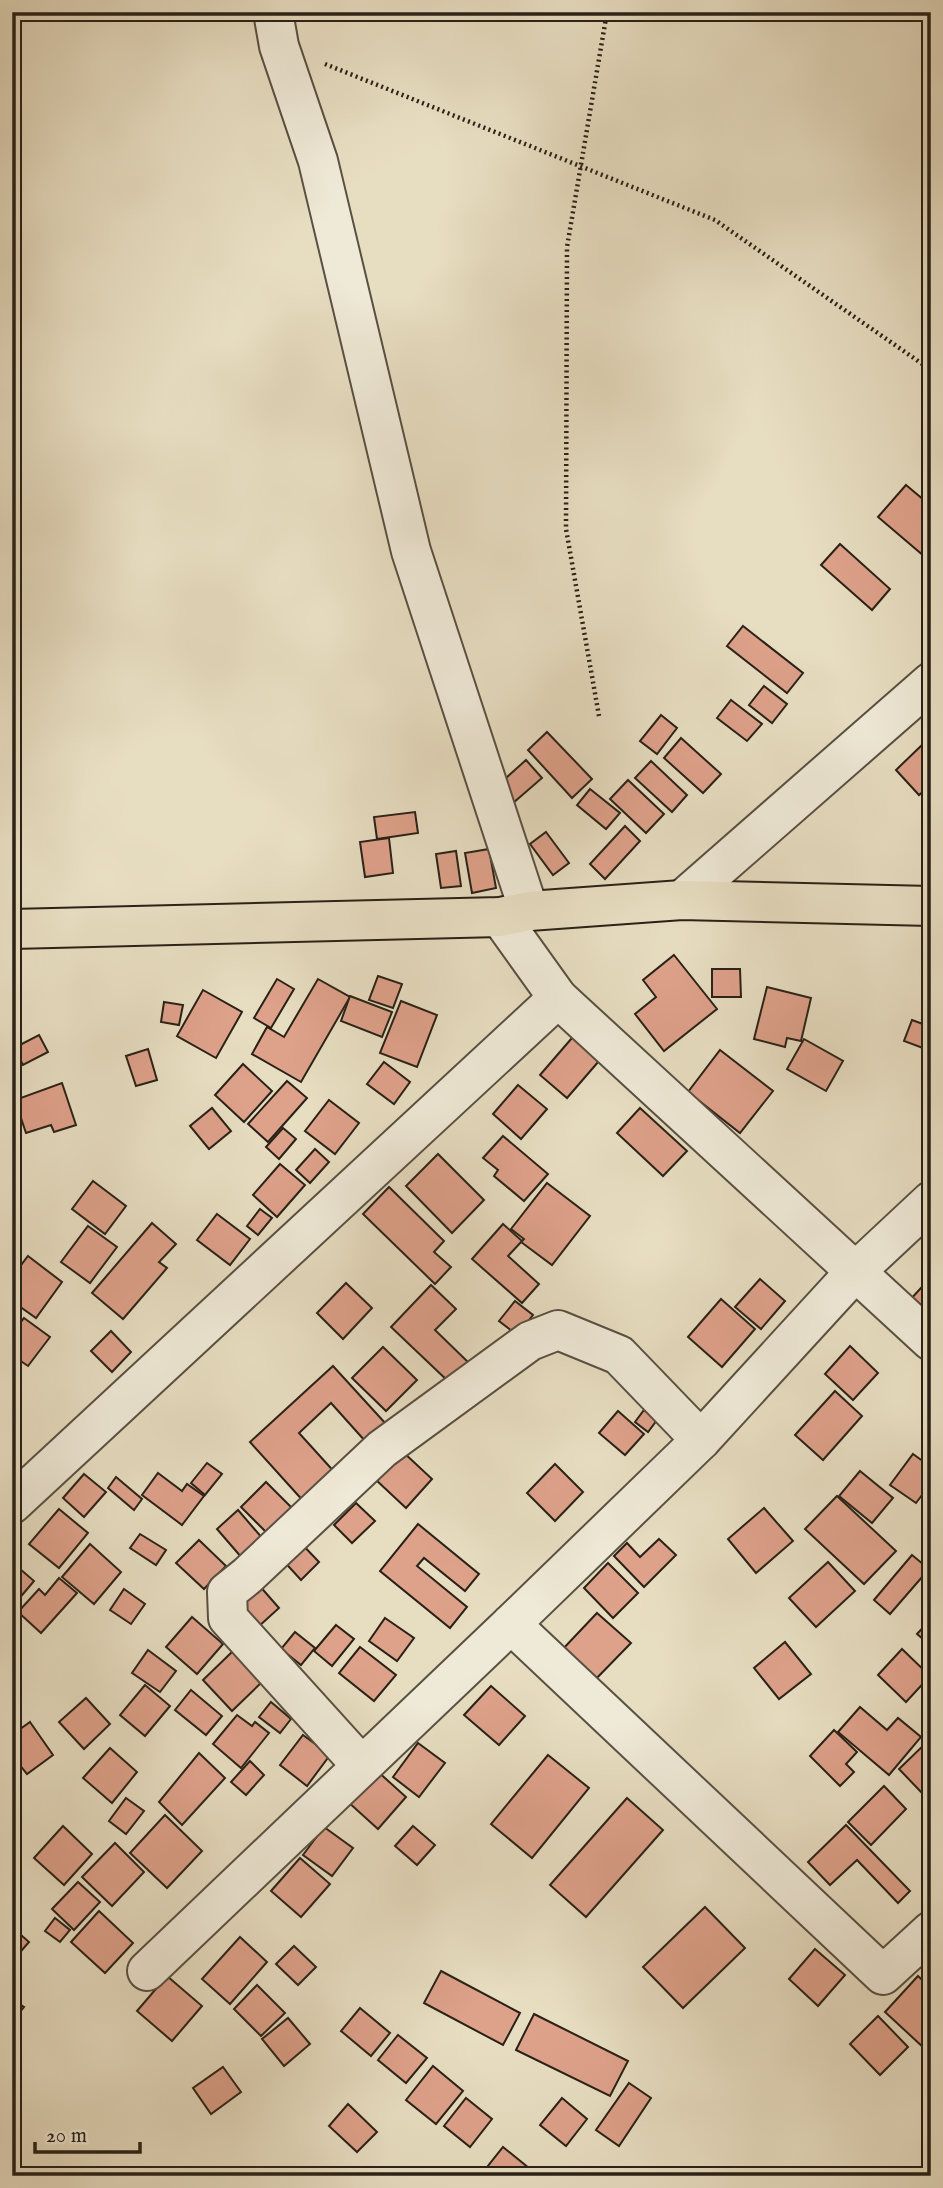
<svg xmlns="http://www.w3.org/2000/svg" width="943" height="2188" font-family="'IM FELL English',serif">
<style>
.building{fill:#dea18a;stroke:#292117;stroke-width:2}
.lines{fill:none;stroke-linecap:round;stroke-linejoin:round}
.minor-casing{stroke:#585042;stroke-width:42}
.major-casing{stroke:#292117;stroke-width:42}
.path{stroke:#292117;stroke-width:4.5;stroke-dasharray:2 3.5;stroke-linecap:butt}
.minor{stroke:#efe9d7;stroke-width:38}
.major{stroke:#e7ddc1;stroke-width:38}
</style>
<rect width="100%" height="100%" fill="#e7ddc1"/>
<filter id="stains"><feTurbulence type="fractalNoise" baseFrequency=".00286" numOctaves="4"/><feColorMatrix values="0 0 0 0 .2 0 0 0 0 .09 0 0 0 0 .02 0 0 0 .5 -.17"/></filter>
<radialGradient id="worn" r=".72"><stop offset=".6" stop-color="#630" stop-opacity="0"/><stop offset="1" stop-color="#630" stop-opacity=".3"/></radialGradient>
<g class="building">
<path d="M906,485l25,21v56l-53,-45z"/>
<path d="M840,544l50,45 -18,21 -51,-45z"/>
<path d="M743,626l60,47 -16,20 -60,-47z"/>
<path d="M764,686l23,18 -15,19 -23,-18z"/>
<path d="M731,700l31,24 -15,17 -30,-23z"/>
<path d="M661,715l16,13 -20,26 -17,-13z"/>
<path d="M547,732l45,47 -20,19 -44,-48z"/>
<path d="M681,738l40,36 -18,19 -39,-35z"/>
<path d="M923,744l8,9v32l-12,10 -23,-25z"/>
<path d="M526,760l16,18 -29,25 -16,-17z"/>
<path d="M651,761l36,34 -15,17 -37,-34z"/>
<path d="M628,780l36,34 -18,19 -36,-34z"/>
<path d="M590,789l30,24 -14,16 -29,-24z"/>
<path d="M415,812l3,21 -41,6 -3,-22z"/>
<path d="M625,826l15,15 -35,38 -15,-15z"/>
<path d="M546,832l23,31 -16,12 -23,-31z"/>
<path d="M389,838l4,35 -28,4 -5,-35z"/>
<path d="M489,849l7,39 -24,5 -7,-40z"/>
<path d="M456,851l5,35 -20,2 -5,-34z"/>
<path d="M674,955l43,54 -53,42 -29,-37 21,-17 -13,-17z"/>
<path d="M712,969h28l1,28h-29z"/>
<path d="M378,976l24,8 -9,24 -24,-8z"/>
<path d="M277,979l17,10 -23,39 -17,-10z"/>
<path d="M318,979l32,18 -49,85 -49,-28 15,-27 17,10z"/>
<path d="M767,987l44,11 -10,43 -14,-3 -2,9 -31,-8z"/>
<path d="M203,990l39,22 -26,46 -39,-22z"/>
<path d="M931,993v29l-9,-3z"/>
<path d="M350,996l42,16 -10,25 -41,-16z"/>
<path d="M401,1001l36,14 -20,52 -37,-14z"/>
<path d="M164,1002l19,3 -4,20 -18,-3z"/>
<path d="M912,1020l19,7v24l-27,-10z"/>
<path d="M578,1031l27,23 -38,44 -27,-23z"/>
<path d="M39,1035l9,17 -25,13 -9,-17z"/>
<path d="M804,1039l39,22 -17,30 -39,-22z"/>
<path d="M148,1049l9,31 -21,6 -10,-30z"/>
<path d="M720,1050l53,41 -33,42 -52,-41z"/>
<path d="M384,1062l26,20 -16,22 -27,-20z"/>
<path d="M243,1064l29,27 -28,31 -29,-27z"/>
<path d="M287,1081l20,17 -39,44 -20,-18z"/>
<path d="M62,1083l14,42 -22,7 -3,-7 -25,8 -11,-33z"/>
<path d="M518,1085l29,24 -26,30 -28,-25z"/>
<path d="M329,1100l30,23 -24,31 -30,-23z"/>
<path d="M212,1108l19,23 -22,18 -19,-23z"/>
<path d="M640,1108l47,43 -24,25 -46,-43z"/>
<path d="M283,1128l13,11 -17,20 -13,-12z"/>
<path d="M503,1136l45,38 -24,27 -30,-25 4,-6 -15,-12z"/>
<path d="M315,1149l14,13 -19,21 -14,-13z"/>
<path d="M438,1154l46,46 -32,33 -46,-47z"/>
<path d="M280,1164l25,21 -28,32 -24,-22z"/>
<path d="M93,1181l33,25 -21,28 -33,-25z"/>
<path d="M547,1183l43,33 -38,49 -31,-23 3,-3 -13,-10z"/>
<path d="M389,1187l55,54 -10,11 17,15 -16,17 -72,-70z"/>
<path d="M260,1209l12,9 -14,17 -11,-9z"/>
<path d="M217,1214l33,25 -20,26 -33,-25z"/>
<path d="M152,1223l24,21 -17,18 8,6 -44,51 -31,-26z"/>
<path d="M503,1224l19,17 -14,15 31,28 -17,19 -50,-44z"/>
<path d="M88,1226l29,21 -27,36 -29,-21z"/>
<path d="M28,1256l34,26 -26,36 -24,-17v-24z"/>
<path d="M931,1277v43l-22,-19z"/>
<path d="M760,1279l25,22 -24,28 -26,-22z"/>
<path d="M346,1283l26,25 -29,31 -26,-26z"/>
<path d="M431,1285l25,24 -21,21 34,33 -19,20 -59,-56z"/>
<path d="M721,1299l34,30 -33,38 -34,-30z"/>
<path d="M515,1301l18,14 -16,20 -18,-14z"/>
<path d="M24,1318l26,19 -22,29 -16,-11v-21z"/>
<path d="M111,1331l20,21 -19,20 -21,-21z"/>
<path d="M850,1346l28,27 -25,27 -28,-26z"/>
<path d="M383,1347l34,33 -31,31 -34,-33z"/>
<path d="M333,1366l53,58 -20,18 -35,-39 -32,30 39,43 -32,28 -56,-62z"/>
<path d="M835,1391l27,25 -39,44 -28,-25z"/>
<path d="M644,1410l13,10 -9,12 -13,-10z"/>
<path d="M618,1411l26,23 -19,21 -26,-22z"/>
<path d="M402,1451l30,28 -26,29 -30,-28z"/>
<path d="M913,1454l18,13v16l-15,20 -26,-18z"/>
<path d="M207,1463l15,11 -17,21 -14,-12z"/>
<path d="M555,1464l28,28 -28,29 -28,-28z"/>
<path d="M860,1471l33,27 -21,25 -33,-27z"/>
<path d="M158,1473l24,18 5,-7 17,12 -22,29 -40,-30z"/>
<path d="M84,1474l22,18 -22,25 -21,-19z"/>
<path d="M116,1477l26,22 -8,11 -26,-22z"/>
<path d="M266,1482l26,26 -25,25 -26,-26z"/>
<path d="M837,1496l59,55 -32,33 -59,-55z"/>
<path d="M356,1503l19,18 -23,22 -18,-18z"/>
<path d="M764,1508l29,33 -37,32 -28,-34z"/>
<path d="M59,1509l29,24 -29,35 -30,-24z"/>
<path d="M238,1510l25,29 -21,19 -25,-29z"/>
<path d="M418,1524l61,50 -14,17 -41,-33 -7,8 50,41 -17,21 -70,-57z"/>
<path d="M140,1534l26,16 -10,15 -26,-17z"/>
<path d="M659,1539l17,16 -32,32 -30,-31 13,-13 13,14z"/>
<path d="M199,1540l27,26 -22,23 -28,-26z"/>
<path d="M298,1540l21,22 -18,18 -21,-23z"/>
<path d="M90,1544l31,28 -27,32 -32,-27z"/>
<path d="M912,1555l17,14 -39,45 -16,-14z"/>
<path d="M12,1562l22,19 -22,26z"/>
<path d="M828,1562l27,29 -39,36 -27,-29z"/>
<path d="M608,1563l30,30 -25,25 -29,-30z"/>
<path d="M59,1578l18,15 -36,40 -23,-21 21,-23 6,6z"/>
<path d="M258,1584l21,24 -21,19 -21,-23z"/>
<path d="M124,1589l21,15 -14,20 -21,-14z"/>
<path d="M597,1613l34,30 -41,42 -30,-33z"/>
<path d="M192,1617l31,27 -26,30 -31,-27z"/>
<path d="M385,1618l29,20 -17,23 -28,-20z"/>
<path d="M931,1619v27l-14,-12z"/>
<path d="M336,1625l18,14 -22,27 -18,-15z"/>
<path d="M295,1632l20,16 -14,17 -20,-16z"/>
<path d="M785,1642l26,32 -32,25 -25,-31z"/>
<path d="M360,1647l36,28 -22,26 -35,-28z"/>
<path d="M902,1649l28,27 -24,26 -28,-27z"/>
<path d="M148,1650l28,21 -16,21 -28,-19z"/>
<path d="M233,1651l30,30 -31,30 -29,-31z"/>
<path d="M145,1685l25,21 -25,30 -25,-21z"/>
<path d="M491,1686l34,30 -26,29 -35,-30z"/>
<path d="M191,1690l31,26 -16,19 -31,-25z"/>
<path d="M86,1698l24,26 -26,25 -25,-27z"/>
<path d="M271,1702l20,17 -11,14 -21,-16z"/>
<path d="M860,1707l27,23 11,-12 23,19 -32,38 -51,-43z"/>
<path d="M237,1715l15,11 3,-4 14,11 -28,35 -28,-24z"/>
<path d="M30,1722l23,33 -26,19 -15,-19v-20z"/>
<path d="M834,1730l23,22 -11,12 8,8 -14,14 -30,-30z"/>
<path d="M303,1735l27,20 -23,31 -27,-21z"/>
<path d="M931,1738v49l-8,7 -24,-25z"/>
<path d="M418,1743l27,20 -26,34 -26,-20z"/>
<path d="M110,1748l27,24 -25,31 -29,-25z"/>
<path d="M199,1753l26,25 -43,47 -23,-23z"/>
<path d="M548,1755l41,33 -57,70 -41,-34z"/>
<path d="M250,1761l14,14 -18,20 -15,-13z"/>
<path d="M376,1770l30,27 -28,32 -31,-28z"/>
<path d="M884,1786l22,23 -35,36 -23,-23z"/>
<path d="M126,1798l18,13 -18,23 -17,-13z"/>
<path d="M627,1798l36,32 -77,87 -36,-32z"/>
<path d="M165,1815l37,36 -35,37 -37,-35z"/>
<path d="M846,1825l64,66 -12,12 -41,-43 -27,25 -22,-23z"/>
<path d="M63,1826l29,28 -28,31 -30,-27z"/>
<path d="M413,1826l22,19 -18,20 -22,-19z"/>
<path d="M324,1827l29,21 -21,28 -29,-21z"/>
<path d="M115,1843l29,29 -32,34 -30,-29z"/>
<path d="M300,1858l30,26 -29,33 -30,-26z"/>
<path d="M78,1882l22,20 -26,28 -22,-21z"/>
<path d="M705,1907l40,41 -62,60 -40,-41z"/>
<path d="M99,1911l34,32 -28,30 -34,-31z"/>
<path d="M55,1918l15,12 -10,12 -15,-11z"/>
<path d="M12,1927l17,15 -14,16 -3,-3z"/>
<path d="M240,1937l27,25 -37,42 -28,-25z"/>
<path d="M294,1946l22,21 -18,18 -22,-21z"/>
<path d="M815,1949l30,26 -27,31 -29,-27z"/>
<path d="M441,1971l79,42 -17,32 -79,-42z"/>
<path d="M167,1976l35,30 -30,35 -35,-30z"/>
<path d="M918,1976l13,12v53l-7,7 -39,-36z"/>
<path d="M257,1985l28,28 -24,23 -27,-27z"/>
<path d="M12,1999l12,8 -12,15z"/>
<path d="M360,2008l30,25 -19,23 -30,-25z"/>
<path d="M534,2014l94,47 -18,35 -94,-46z"/>
<path d="M878,2016l30,31 -28,28 -30,-31z"/>
<path d="M288,2018l22,26 -26,22 -22,-27z"/>
<path d="M398,2035l29,23 -21,25 -28,-23z"/>
<path d="M433,2066l30,25 -27,33 -30,-24z"/>
<path d="M223,2067l18,25 -30,22 -18,-26z"/>
<path d="M629,2083l22,15 -32,48 -23,-16z"/>
<path d="M466,2098l26,21 -22,28 -26,-21z"/>
<path d="M562,2098l25,21 -21,27 -26,-21z"/>
<path d="M348,2104l29,28 -20,20 -28,-26z"/>
<path d="M503,2147l32,26 -2,3h-53z"/>
</g>
<g class="lines">
<g class="minor-casing">
<g id="minor">
<path d="M273,12l6,34 39,115 93,390 118,360"/>
<path d="M682,900l249,-218"/>
<path d="M500,917l58,81 373,343"/>
<path d="M931,1201l-76,71 -154,168 -190,184 372,351 48,-44"/>
<path d="M12,1504l546,-506"/>
<path d="M361,1765l-133,-147 -1,-26 20,-16 135,-127 148,-108 28,-11 61,25 82,85"/>
<path d="M147,1971l364,-347"/>
</g>
</g>
<g class="major-casing">
<path id="major" d="M12,929l488,-12 29,-6 153,-11 249,6"/>
</g>
<g class="path">
<path d="M325,64l390,156 216,150"/>
<path d="M599,716l-33,-187 1,-282 40,-235"/>
</g>
<use href="#minor" class="minor"/>
<use href="#major" class="major"/>
</g>
<rect width="943" height="2188" fill="none" stroke="#e7ddc1" stroke-width="42"/>
<rect x="14" y="14" width="915" height="2160" fill="none" stroke="#292117" stroke-width="3.5"/>
<rect x="21" y="21" width="901" height="2146" fill="none" stroke="#292117" stroke-width="2"/>
<path d="M35 2142v10h105v-10" fill="none" stroke="#292117" stroke-width="3.5"/>
<text x="46" y="2142" font-size="21" fill="#292117" stroke="#efe9d7" stroke-width="5" paint-order="stroke">20 m</text>
<rect width="100%" height="100%" filter="url(#stains)"/>
<rect width="100%" height="100%" fill="url(#worn)"/>
</svg>
